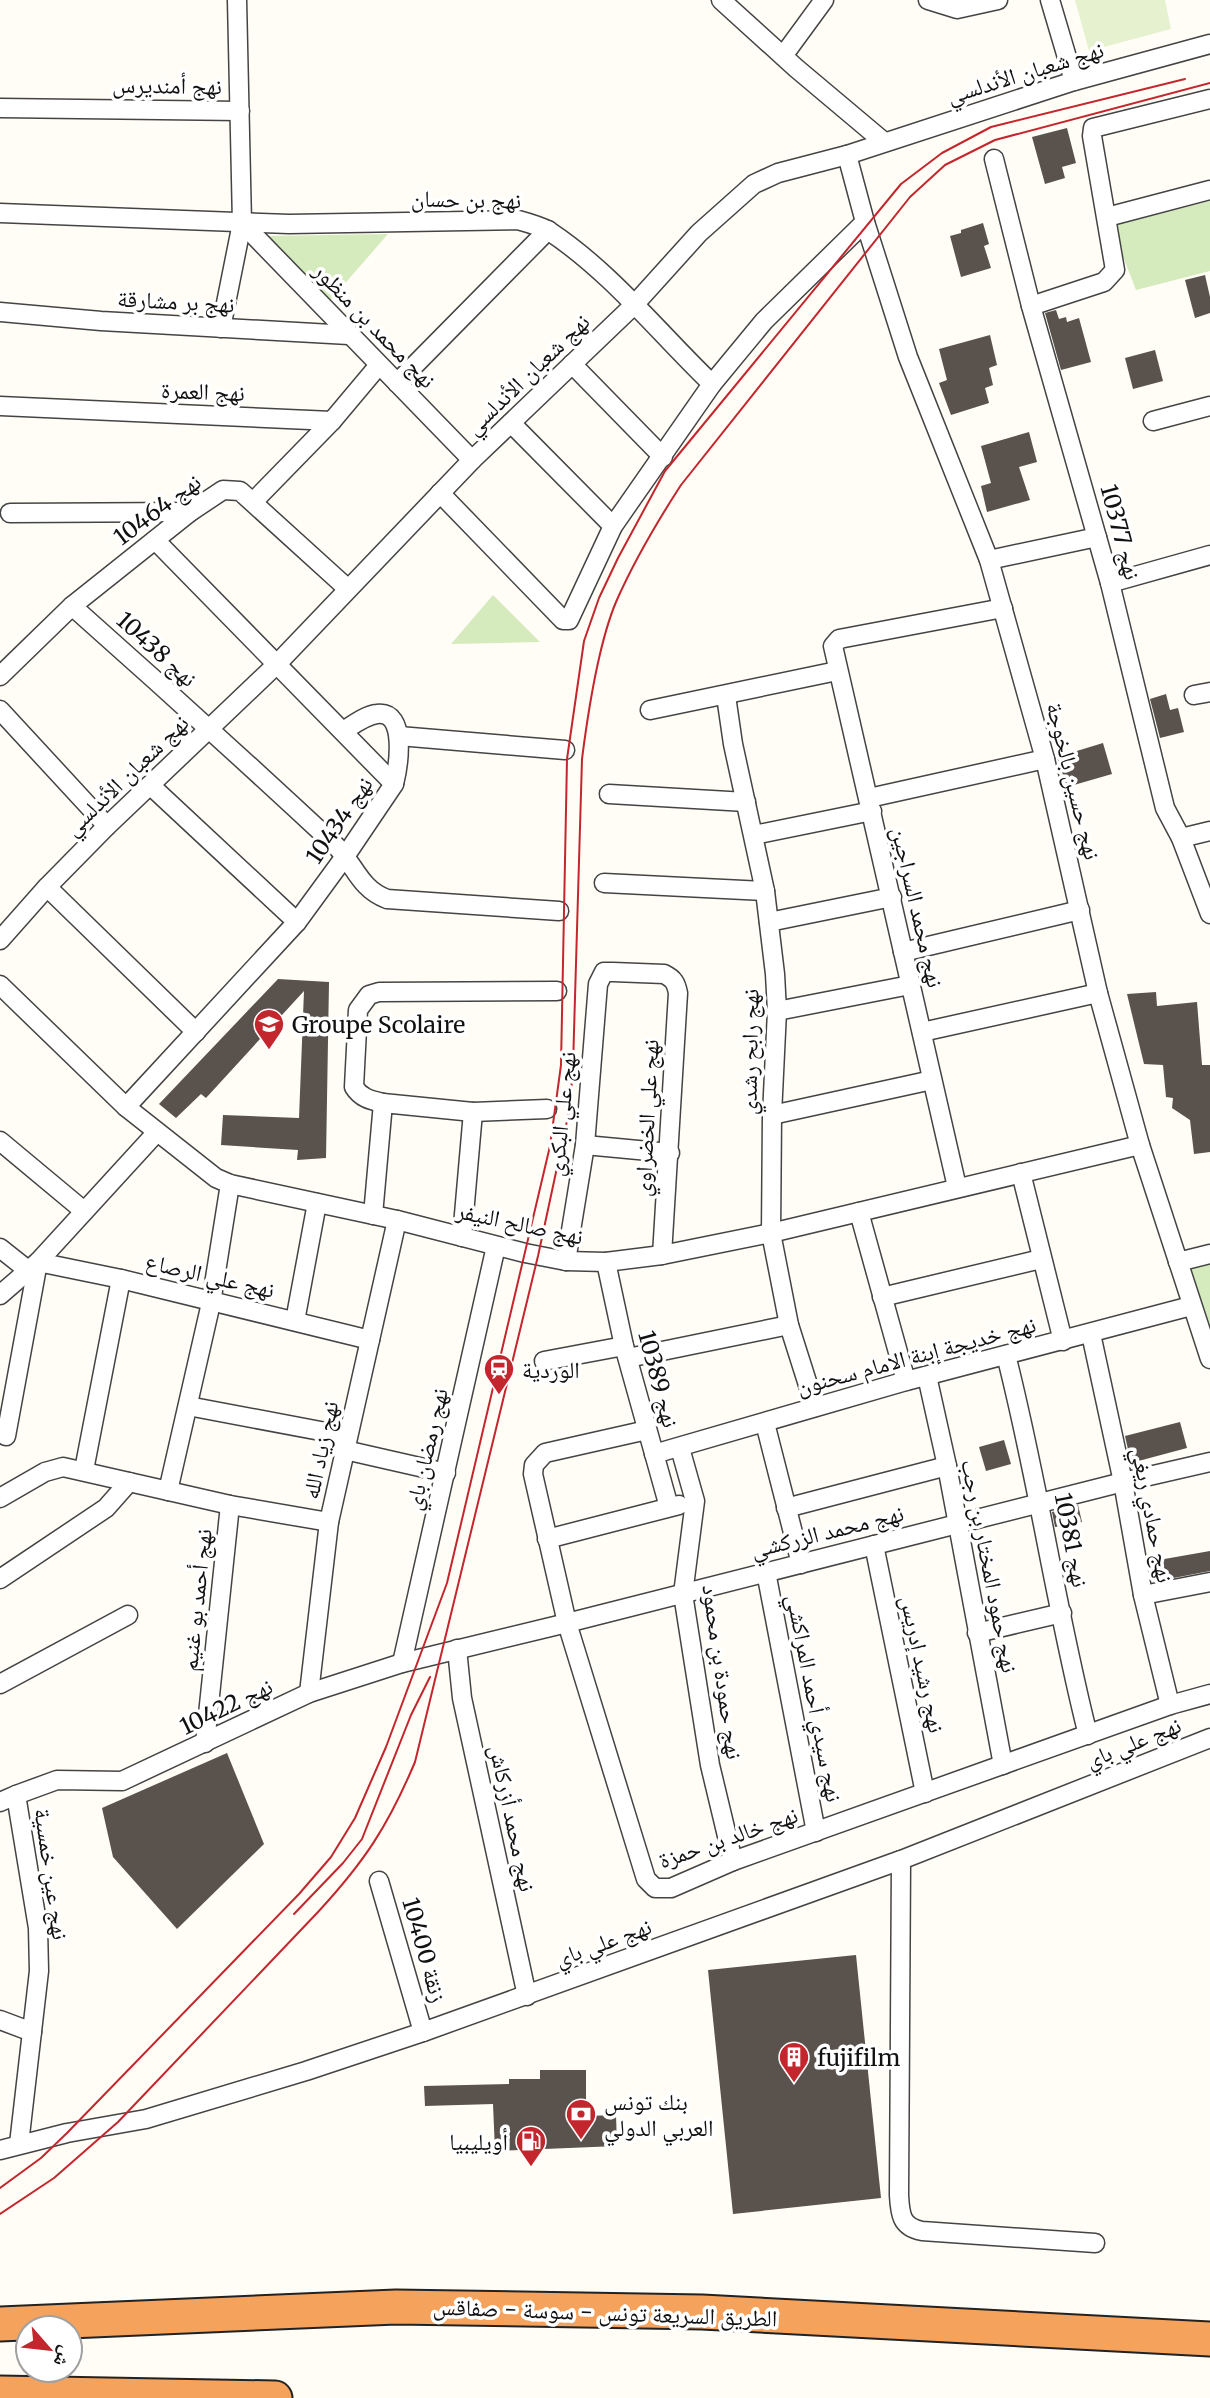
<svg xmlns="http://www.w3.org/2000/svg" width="1210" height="2398" font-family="Merriweather,'Noto Naskh Arabic',serif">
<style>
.grass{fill:#d5ebbd}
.pitch{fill:#e6f2cf}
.building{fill:#5a524d}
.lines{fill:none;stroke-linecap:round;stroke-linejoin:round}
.minor-casing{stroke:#444;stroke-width:21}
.motorway-casing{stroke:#222;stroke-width:37}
.minor{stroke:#fff;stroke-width:18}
.motorway{stroke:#f5a25d;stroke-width:33}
.tram{stroke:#c4262e;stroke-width:2}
.labels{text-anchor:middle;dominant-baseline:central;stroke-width:7;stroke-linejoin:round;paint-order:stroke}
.street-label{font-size:23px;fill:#111;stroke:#fff}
.poi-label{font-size:23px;fill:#111;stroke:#fff;text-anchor:start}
</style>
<rect width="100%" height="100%" fill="#fffdf5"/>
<g class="grass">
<path d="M1210,201v70l-74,19 -25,-64z"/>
<path d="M388,234l-61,70 -63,-68z"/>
<path d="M493,595l47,47 -89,2z"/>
<path d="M1210,1245v91l-28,-84z"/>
</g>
<path class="pitch" d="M1075,0h90l6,29 -82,22z"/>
<g class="building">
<path d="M1067,128l9,35 -14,4 3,11 -20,6 -13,-47z"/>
<path d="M983,223l6,21 -5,2 7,22 -30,9 -11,-41 11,-3v-3z"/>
<path d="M1205,275l5,22v16l-15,5 -10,-38z"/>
<path d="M1056,310l3,9 7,-2 1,5 12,-4 12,44 -30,8 -16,-57z"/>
<path d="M990,335l7,30 -8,3 4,17 -8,3 4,15 -38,12 -12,-32 8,-3 -8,-31z"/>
<path d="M1155,350l8,31 -30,8 -8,-31z"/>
<path d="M1029,432l8,30 -18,5 11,33 -43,12 -6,-26 10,-3 -10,-37z"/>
<path d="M1166,694l4,16 8,-2 6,24 -24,6 -10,-39z"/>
<path d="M1103,743l9,31 -45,13 -10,-30z"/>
<path d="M278,979l51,3 -3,176 -29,2 1,-10 -77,-5 2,-30 76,3 5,-127 -98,107 -5,-4 -25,24 -17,-14z"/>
<path d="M1156,992l1,14 40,-4 5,63h8v87l-16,2 -4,-34 -18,-12 1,-10 -7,-1 -3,-32 -19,-1 -17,-70z"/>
<path d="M1180,1422l7,26 -56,15 -6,-27z"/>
<path d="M1004,1440l7,24 -25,7 -7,-24z"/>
<path d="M1078,1505l4,17 -27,5 -3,-15z"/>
<path d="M1210,1551v20l-52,10 -5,-20z"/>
<path d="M227,1753l37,91 -87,85 -64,-72 -11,-49z"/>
<path d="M856,1955l25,243 -148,16 -25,-244z"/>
<path d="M540,2070h46v46l30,-1 1,31 -122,5 -2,-47 -68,2 -1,-20 85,-2v-5h31z"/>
</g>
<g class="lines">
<g class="minor-casing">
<g id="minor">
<path d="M721,0l75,68 88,74"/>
<path d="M928,0l29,9 41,-9"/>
<path d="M1050,0l24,81"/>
<path d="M783,56l41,-56"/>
<path d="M0,108l240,3"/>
<path d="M847,155l18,67 43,135 81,203 56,199 53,234 42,152 70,214"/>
<path d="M994,159l37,147 79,277 55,225 16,30 29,76"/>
<path d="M0,213l289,11 229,-4c11,3 22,6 31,11 62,41 110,102 163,153l-99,142 -44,94h-6l-123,-127"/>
<path d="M1107,217l103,-27"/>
<path d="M242,223l230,237"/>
<path d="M1031,306l73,-24 11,-12 -23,-134 1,-8 117,-29"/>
<path d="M0,312l101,9 248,14"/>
<path d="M221,328l21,-105 -5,-223"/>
<path d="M572,364l91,93"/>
<path d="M397,383l151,-153"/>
<path d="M712,384l52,-63 101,-99"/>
<path d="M0,406l332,15 47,-56"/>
<path d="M1153,421l57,-15"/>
<path d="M511,423l102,103"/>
<path d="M253,502l79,-81"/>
<path d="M10,513l180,-1"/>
<path d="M989,560l108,-23"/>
<path d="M1110,583l100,-28"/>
<path d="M72,606c88,78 175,157 261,237 22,20 25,45 54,56l172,12"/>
<path d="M0,676l72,-70 118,-94 33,-22 17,1 108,98"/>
<path d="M1194,695l16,-3"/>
<path d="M726,696l7,48 32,147 10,83 2,37 -5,104 -1,118 18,92 26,82"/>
<path d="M0,710l107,116"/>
<path d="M650,710l187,-39"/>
<path d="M343,731c10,-6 23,-16 34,-17 31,-4 21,54 17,70"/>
<path d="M399,736l166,14"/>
<path d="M150,785l147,137"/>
<path d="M609,794l137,8"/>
<path d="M869,798l176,-39"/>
<path d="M754,835l118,-24"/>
<path d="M1181,838l29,-7"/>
<path d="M604,883l161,8"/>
<path d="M47,887l149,145"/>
<path d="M769,922l123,-25"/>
<path d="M0,940l47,-53 60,-61 169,-161 196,-205 162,-155 65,-72 55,-49 24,-11 69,-18 227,-74 136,-37"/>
<path d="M903,952l177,-42"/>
<path d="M0,985l126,122 90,71 14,6 167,36 128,33 41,8 40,1 56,-7 109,-22 369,-88"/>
<path d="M777,1011l133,-26"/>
<path d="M922,1032l176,-39"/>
<path d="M383,1103c-13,-3 -22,-5 -29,-16l4,-77 11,-15 10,-3 178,-1"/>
<path d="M126,1107l171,-185 49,-67 48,-71 -239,-244"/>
<path d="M772,1115l160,-35"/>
<path d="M0,1141l84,70"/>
<path d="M585,1145l85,8"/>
<path d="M1021,1173l42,168"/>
<path d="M957,1187l-124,-541 6,-7 164,-31"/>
<path d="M859,1212l47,169"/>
<path d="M373,1215l10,-112 90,9 74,-3"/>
<path d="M462,1237l11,-125"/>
<path d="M0,1248l29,23"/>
<path d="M566,1261l19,-116 13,-161 6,-12h9l51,2c10,5 12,9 14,19l-16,262"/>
<path d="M606,1262l18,84 45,161"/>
<path d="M1178,1262l32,-8"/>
<path d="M0,1295l38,-33 119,-130"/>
<path d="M882,1297l159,-38"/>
<path d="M295,1321l22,-118"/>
<path d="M1091,1334l32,148 20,113 27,110"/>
<path d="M1006,1355c32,125 50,254 82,380"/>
<path d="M628,1358l161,-33"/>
<path d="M544,1361l80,-15"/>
<path d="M927,1376l20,90 56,299"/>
<path d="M188,1406l159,30"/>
<path d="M765,1423l36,141"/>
<path d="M647,1430l-102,23 -11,12 -1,9 34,149 79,256 9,9h16l62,-27 437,-156 40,-11"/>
<path d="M6,1436l32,-174 83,17 249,61"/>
<path d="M680,1448l15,53 -12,93 27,171 23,96"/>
<path d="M345,1450l101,23"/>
<path d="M654,1454l252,-73 285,-75"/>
<path d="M84,1470l37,-191"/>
<path d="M168,1491l43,-188 19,-119"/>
<path d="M0,1498l45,-26 18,-5 167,38 99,17"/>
<path d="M786,1508l161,-42"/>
<path d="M547,1539l132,-34"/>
<path d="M874,1545l51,248"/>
<path d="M766,1572l50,260"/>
<path d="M0,1579l106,-71 23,-26"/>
<path d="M1143,1595l67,-13"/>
<path d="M977,1633l85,-20"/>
<path d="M457,1649l5,49 65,298"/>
<path d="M402,1663l94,-417"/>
<path d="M0,1684l128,-69"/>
<path d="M309,1693l20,-171 68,-302"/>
<path d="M205,1743l25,-238"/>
<path d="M16,1795l41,-15 65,1 187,-88 93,-30 165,-40 556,-141 87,-20"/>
<path d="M0,1802l16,-7 22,133 1,43 -20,173"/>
<path d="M901,1860l-2,335c1,19 2,32 23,36l173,12"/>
<path d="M379,1881l44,151"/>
<path d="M0,2020l32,12"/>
<path d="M0,2150l67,-17 79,-14 160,-48 117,-39 478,-172 309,-122"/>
</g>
</g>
<g class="motorway-casing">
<g id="motorway">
<path d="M0,2324l396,-17 306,5 508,27"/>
<path d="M0,2393l275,5"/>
</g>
</g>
<use href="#minor" class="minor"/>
<use href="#motorway" class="motorway"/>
<g class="tram">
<path d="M294,1914l49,-51 19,-24 49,-124 19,-38"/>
<path d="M0,2188l41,-30 26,-25 232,-239 32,-37 24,-39 31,-71 61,-164 103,-437 11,-81 6,-306 17,-118 15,-43 19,-40 47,-87 236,-287 41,-31 49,-26 194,-48"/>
<path d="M0,2214l54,-36 64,-56 200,-210c47,-51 70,-86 97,-150l123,-506 32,-149 3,-41 9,-307c6,-47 16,-114 34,-157 18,-41 41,-80 65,-117l229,-288 35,-32 50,-25 215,-57"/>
</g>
</g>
<defs>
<g id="school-pin" transform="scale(1.575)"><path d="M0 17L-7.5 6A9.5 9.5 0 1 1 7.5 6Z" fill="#c4262e" stroke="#fff"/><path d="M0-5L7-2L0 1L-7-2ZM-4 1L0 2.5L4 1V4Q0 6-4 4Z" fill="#fff"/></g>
<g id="station-pin" transform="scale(1.575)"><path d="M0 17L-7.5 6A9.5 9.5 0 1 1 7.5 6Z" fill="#c4262e" stroke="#fff"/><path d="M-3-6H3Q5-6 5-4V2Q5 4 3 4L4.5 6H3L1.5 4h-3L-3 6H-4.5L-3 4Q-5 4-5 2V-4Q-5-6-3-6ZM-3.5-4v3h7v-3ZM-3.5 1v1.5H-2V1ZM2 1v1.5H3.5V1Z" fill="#fff"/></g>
<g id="building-pin" transform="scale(1.575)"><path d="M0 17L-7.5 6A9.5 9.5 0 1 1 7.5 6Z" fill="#c4262e" stroke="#fff"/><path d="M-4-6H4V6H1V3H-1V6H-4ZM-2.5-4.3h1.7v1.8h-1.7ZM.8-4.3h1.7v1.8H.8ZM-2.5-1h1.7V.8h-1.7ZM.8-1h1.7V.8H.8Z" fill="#fff"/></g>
<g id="bank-pin" transform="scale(1.575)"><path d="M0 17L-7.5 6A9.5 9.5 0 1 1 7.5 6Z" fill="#c4262e" stroke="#fff"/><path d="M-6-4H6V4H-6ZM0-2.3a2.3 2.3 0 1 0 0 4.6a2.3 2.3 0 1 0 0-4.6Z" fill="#fff"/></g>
<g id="fuel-pin" transform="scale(1.575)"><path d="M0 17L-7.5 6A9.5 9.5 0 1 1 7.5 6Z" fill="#c4262e" stroke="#fff"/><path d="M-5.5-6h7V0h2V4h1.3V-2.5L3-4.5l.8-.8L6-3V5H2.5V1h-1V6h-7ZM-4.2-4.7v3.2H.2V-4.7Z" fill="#fff"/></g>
</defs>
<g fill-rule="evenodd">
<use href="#school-pin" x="269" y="1024"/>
<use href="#station-pin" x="499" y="1369"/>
<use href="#building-pin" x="794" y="2057"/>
<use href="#bank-pin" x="581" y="2114"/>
<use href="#fuel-pin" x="531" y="2141"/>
</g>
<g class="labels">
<g class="street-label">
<text transform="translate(1025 72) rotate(-17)">نهج شعبان الأندلسي</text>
<text transform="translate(167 85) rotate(1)">نهج أمنديرس</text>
<text transform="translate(466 199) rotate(1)">نهج بن حسان</text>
<text transform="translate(176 301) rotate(3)">نهج بر مشارقة</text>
<text transform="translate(375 325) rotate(46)">نهج محمد بن منظور</text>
<text transform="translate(527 374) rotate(-44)">نهج شعبان الأندلسي</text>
<text transform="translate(203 391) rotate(2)">نهج العمرة</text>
<text transform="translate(157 509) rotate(-37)">نهج 10464</text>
<text transform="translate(1121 532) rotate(75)">نهج 10377</text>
<text transform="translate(157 649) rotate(42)">نهج 10438</text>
<text transform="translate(126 775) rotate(-44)">نهج شعبان الأندلسي</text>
<text transform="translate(1074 781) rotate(76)">نهج حسين بالخوجة</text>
<text transform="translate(339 820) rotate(-56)">نهج 10434</text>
<text transform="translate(918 907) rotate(77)">نهج محمد السراجين</text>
<text transform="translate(749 1052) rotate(-89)">نهج رابح رشدي</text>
<text transform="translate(561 1114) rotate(-84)">نهج علي البكري</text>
<text transform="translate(646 1118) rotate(-87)">نهج علي الخضراوي</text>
<text transform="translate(520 1223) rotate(12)">نهج صالح النيفر</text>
<text transform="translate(210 1275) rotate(13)">نهج علي الرصاع</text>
<text transform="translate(916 1355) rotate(-15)">نهج خديجة إبنة الامام سحنون</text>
<text transform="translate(659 1379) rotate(75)">نهج 10389</text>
<text transform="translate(426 1449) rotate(-77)">نهج رمضان باي</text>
<text transform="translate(320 1450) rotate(-78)">نهج زياد الله</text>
<text transform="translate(1153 1515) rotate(79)">نهج حمادي ريغي</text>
<text transform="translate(827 1531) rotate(-14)">نهج محمد الزركشي</text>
<text transform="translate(1072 1540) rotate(79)">نهج 10381</text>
<text transform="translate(990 1566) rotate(79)">نهج حمود المختار بن رجب</text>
<text transform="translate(196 1600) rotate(-84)">نهج أحمد بو غنيم</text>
<text transform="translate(923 1664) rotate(78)">نهج رشيد إدريس</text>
<text transform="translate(723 1672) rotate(82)">نهج حمودة بن محمود</text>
<text transform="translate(815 1698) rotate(79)">نهج سيدي أحمد المراكشي</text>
<text transform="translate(226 1706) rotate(-26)">نهج 10422</text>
<text transform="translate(1133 1742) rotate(-22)">نهج علي باي</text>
<text transform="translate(513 1818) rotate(78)">نهج محمد أزركاش</text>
<text transform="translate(728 1837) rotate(-19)">نهج خالد بن حمزة</text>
<text transform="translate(52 1874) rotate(82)">نهج عين خمسية</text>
<text transform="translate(603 1942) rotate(-20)">نهج علي باي</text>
<text transform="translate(425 1950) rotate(74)">زنقة 10400</text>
<text transform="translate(605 2312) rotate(2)">الطريق السريعة تونس - سوسة - صفاقس</text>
</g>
<g class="poi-label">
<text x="292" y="1024">Groupe Scolaire</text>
<text x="522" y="1369">الوردية</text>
<text x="817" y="2057">fujifilm</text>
<text x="604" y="2101">بنك تونس<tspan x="604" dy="26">العربي الدولي</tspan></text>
<text x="508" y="2141" text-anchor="end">أويليبيا</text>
</g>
</g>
<g transform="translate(49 2349) rotate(118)"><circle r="33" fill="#ffffff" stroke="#a0a0a0" stroke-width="2"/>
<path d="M0-5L12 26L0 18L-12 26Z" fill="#c4262e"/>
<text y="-10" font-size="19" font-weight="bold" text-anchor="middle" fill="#111111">ش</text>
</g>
</svg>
